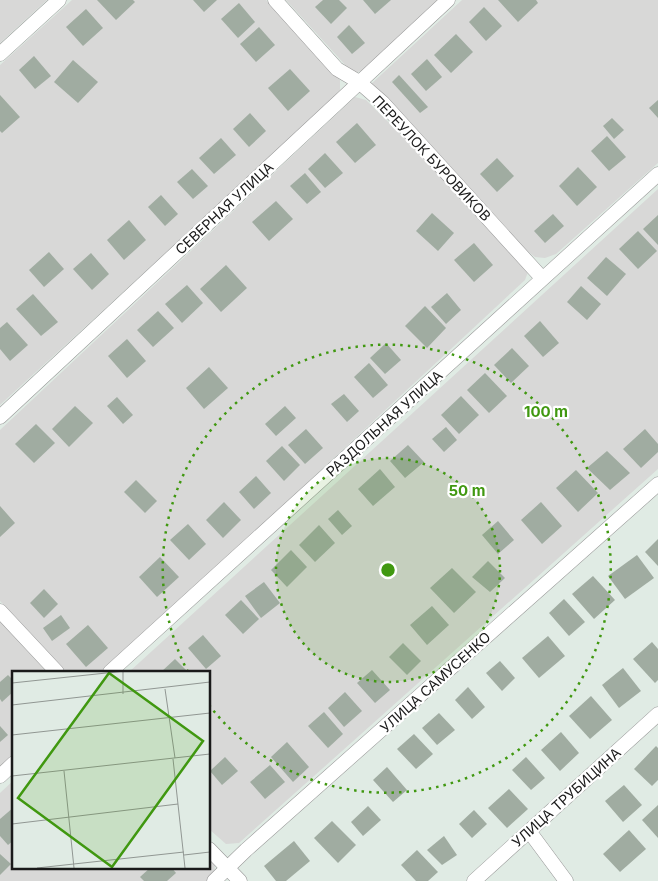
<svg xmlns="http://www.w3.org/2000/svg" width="658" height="881" font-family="Inter,sans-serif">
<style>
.residential{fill:#d8d8d7}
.building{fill:#a0aca1}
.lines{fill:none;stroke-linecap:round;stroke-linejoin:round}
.minor-casing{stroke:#979797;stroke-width:15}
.minor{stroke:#fff;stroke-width:14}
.ring{fill:none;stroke:#409810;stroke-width:2.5;stroke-dasharray:2.5 5}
.labels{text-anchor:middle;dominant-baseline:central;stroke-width:4.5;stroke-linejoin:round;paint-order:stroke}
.street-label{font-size:14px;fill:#1a1a1a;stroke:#fff}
.inset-road{fill:none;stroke:#919793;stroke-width:1}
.view{fill:#409810;fill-opacity:0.15;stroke:#409810;stroke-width:2.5}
.inset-edge{fill:none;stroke:#1a1a1a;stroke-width:2.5}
.centre{fill:#409810;stroke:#fff;stroke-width:2.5}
.ring-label{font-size:15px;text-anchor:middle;font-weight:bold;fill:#409810;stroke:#fff;stroke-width:4.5;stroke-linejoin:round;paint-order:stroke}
</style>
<rect width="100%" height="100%" fill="#e0ebe4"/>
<g class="residential">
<path d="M0,0h47l-47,43z"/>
<path d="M72,0h194l74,80v10l-12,14 -328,301v-340z"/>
<path d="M286,0h154l-76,70 -9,3 -7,-5z"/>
<path d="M462,0h196v163l-102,91 -11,4 -10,-1 -9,-7 -129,-139 -27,-26z"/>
<path d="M355,97l11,3 63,62 99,110 -3,8 -421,392h-39l-65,-71v-171z"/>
<path d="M658,189v280l-419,374 -13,1 -17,-15v-157h-80z"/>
<path d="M0,621l47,51h-33v82l-14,13z"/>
<path d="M14,780v87h195v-10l6,6 -1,14 -4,4h-210v-88z"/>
</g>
<g class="building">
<path d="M97,0h36l2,2 -19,18z"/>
<path d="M193,0h24l-13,12z"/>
<path d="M323,0h16l8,8 -16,16 -16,-17z"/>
<path d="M363,0h28l-16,14z"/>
<path d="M498,0h38l2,3 -20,19z"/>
<path d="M239,3l16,19 -17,16 -17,-19z"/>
<path d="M484,7l18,19 -16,15 -17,-19z"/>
<path d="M86,9l17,19 -20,18 -17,-19z"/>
<path d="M349,25l16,18 -13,11 -15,-17z"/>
<path d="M259,27l16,18 -19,17 -16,-18z"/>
<path d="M456,34l17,18 -22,21 -17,-18z"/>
<path d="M34,56l17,20 -16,13 -16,-19z"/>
<path d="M427,59l15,18 -16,14 -15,-17z"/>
<path d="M73,60l25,22 -20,21 -24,-21z"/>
<path d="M290,69l20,22 -22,20 -20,-23z"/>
<path d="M399,75l29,32 -8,6 -28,-31z"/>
<path d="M0,95l20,22 -18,16 -2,-2z"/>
<path d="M658,100v18l-9,-10z"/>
<path d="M250,113l16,18 -17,16 -16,-18z"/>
<path d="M612,118l12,12 -10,9 -11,-13z"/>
<path d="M357,123l19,22 -21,18 -19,-21z"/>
<path d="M607,136l19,21 -17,14 -18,-20z"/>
<path d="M221,138l15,17 -22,19 -15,-16z"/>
<path d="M325,153l18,20 -18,15 -17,-19z"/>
<path d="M497,158l17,18 -17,16 -17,-18z"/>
<path d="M578,167l19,20 -20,19 -18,-20z"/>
<path d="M192,169l16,17 -15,13 -16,-17z"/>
<path d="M305,173l16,19 -14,12 -17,-18z"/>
<path d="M161,195l17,19 -13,12 -17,-19z"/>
<path d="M276,201l17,18 -24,22 -17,-19z"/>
<path d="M432,213l22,20 -16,18 -22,-20z"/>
<path d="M553,214l11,12 -19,17 -11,-12z"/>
<path d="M658,215v30l-15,-16z"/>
<path d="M129,220l17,20 -22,20 -17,-20z"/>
<path d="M638,231l19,20 -19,18 -19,-20z"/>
<path d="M474,243l19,22 -19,17 -20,-22z"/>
<path d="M49,252l15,17 -20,18 -15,-17z"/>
<path d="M91,253l18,21 -17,16 -19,-21z"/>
<path d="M606,257l20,17 -19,22 -20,-18z"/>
<path d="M226,265l21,23 -26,24 -21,-23z"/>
<path d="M187,285l16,18 -21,20 -17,-19z"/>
<path d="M581,286l20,18 -14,16 -20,-18z"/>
<path d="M447,293l14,17 -15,14 -15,-17z"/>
<path d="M33,294l25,28 -17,14 -25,-27z"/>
<path d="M425,306l21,22 -19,20 -22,-22z"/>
<path d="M158,311l16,17 -21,19 -16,-17z"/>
<path d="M540,321l19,22 -16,14 -19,-21z"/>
<path d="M7,322l21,23 -18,16 -10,-12v-21z"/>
<path d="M127,339l19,22 -19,17 -19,-22z"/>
<path d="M386,343l15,17 -16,14 -15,-16z"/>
<path d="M512,348l17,18 -18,17 -17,-18z"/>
<path d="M369,363l19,22 -15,13 -19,-21z"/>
<path d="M209,367l19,21 -24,21 -18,-21z"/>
<path d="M485,373l22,23 -18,17 -22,-23z"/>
<path d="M344,394l15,17 -12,11 -16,-18z"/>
<path d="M461,396l18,19 -20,19 -18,-19z"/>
<path d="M117,397l16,18 -10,9 -16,-18z"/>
<path d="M75,406l18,17 -24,24 -17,-18z"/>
<path d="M285,406l11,12 -20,18 -11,-12z"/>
<path d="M36,424l19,19 -21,20 -19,-19z"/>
<path d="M446,427l11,13 -13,12 -12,-13z"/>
<path d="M306,429l17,19 -18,16 -17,-19z"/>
<path d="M645,429l13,15v8l-17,16 -18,-19z"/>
<path d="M408,445l16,17 -19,16 -15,-17z"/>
<path d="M282,446l18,19 -16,16 -18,-20z"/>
<path d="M607,451l23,22 -20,17 -23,-22z"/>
<path d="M380,469l15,18 -22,19 -15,-17z"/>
<path d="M576,470l22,23 -20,19 -22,-24z"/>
<path d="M256,476l15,17 -17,16 -15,-17z"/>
<path d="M136,480l21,21 -12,12 -21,-21z"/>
<path d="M224,502l17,18 -18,18 -17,-18z"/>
<path d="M541,502l21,24 -20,18 -21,-24z"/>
<path d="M0,506l15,17 -15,14z"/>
<path d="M338,510l14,16 -10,9 -14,-16z"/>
<path d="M498,521l16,19 -16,14 -16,-19z"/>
<path d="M188,524l18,20 -17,16 -19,-20z"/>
<path d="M319,525l16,18 -20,19 -16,-17z"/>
<path d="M658,539v27l-13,-14z"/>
<path d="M291,550l16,17 -20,20 -16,-17z"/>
<path d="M637,555l17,23 -29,21 -17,-23z"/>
<path d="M160,557l19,20 -22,20 -18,-20z"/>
<path d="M488,561l17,17 -15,14 -18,-15z"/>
<path d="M452,568l24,24 -22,21 -24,-25z"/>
<path d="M593,576l22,24 -21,19 -22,-25z"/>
<path d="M264,582l16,21 -19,15 -16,-22z"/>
<path d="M44,589l14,15 -14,14 -14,-15z"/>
<path d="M564,599l21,23 -16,14 -20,-23z"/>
<path d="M241,600l18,19 -16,15 -18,-19z"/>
<path d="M432,606l17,19 -22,20 -17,-20z"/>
<path d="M61,615l9,13 -18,13 -9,-13z"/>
<path d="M88,625l20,23 -22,19 -20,-23z"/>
<path d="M203,635l18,21 -15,13 -18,-21z"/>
<path d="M548,636l17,20 -26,22 -17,-20z"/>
<path d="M652,642l6,7v31l-3,3 -22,-24z"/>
<path d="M403,643l18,18 -14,14 -18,-18z"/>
<path d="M175,659l13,13h-27z"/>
<path d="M500,661l15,17 -13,13 -16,-18z"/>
<path d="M623,668l18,23 -22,17 -17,-23z"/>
<path d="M372,670l18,20 -15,13 -18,-20z"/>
<path d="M8,675l6,6v10l-12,11 -2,-3v-17z"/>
<path d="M468,687l17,20 -13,12 -17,-19z"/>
<path d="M345,692l17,19 -18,16 -16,-19z"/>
<path d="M591,696l21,24 -22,19 -21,-23z"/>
<path d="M324,712l19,22 -15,14 -20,-22z"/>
<path d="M439,713l16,17 -18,15 -15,-17z"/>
<path d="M0,726l8,9 -8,7z"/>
<path d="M561,732l18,21 -19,18 -19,-21z"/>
<path d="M414,734l19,20 -17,15 -19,-20z"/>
<path d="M287,742l22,25 -16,15 -22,-25z"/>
<path d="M656,746l2,2v32l-6,6 -18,-17z"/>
<path d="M225,757l13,14 -16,14 -12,-14z"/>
<path d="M526,757l19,21 -14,12 -19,-20z"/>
<path d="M270,765l15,17 -20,17 -15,-17z"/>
<path d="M387,767l20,23 -14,12 -20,-22z"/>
<path d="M624,785l18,20 -19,17 -18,-21z"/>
<path d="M509,789l19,20 -21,19 -19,-20z"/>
<path d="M658,805v33l-16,-18z"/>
<path d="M368,806l13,14 -18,16 -12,-14z"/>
<path d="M14,807v33l-6,5 -8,-9v-17z"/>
<path d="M474,810l13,14 -15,14 -13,-14z"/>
<path d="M332,821l24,24 -18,18 -24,-25z"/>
<path d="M629,830l17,19 -26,23 -17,-18z"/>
<path d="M444,836l13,19 -15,10 -15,-15z"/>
<path d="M294,841l16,20 -24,20h-10l-12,-15z"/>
<path d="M417,850l21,22 -10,9h-12l-15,-16z"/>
<path d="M0,854l11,10 -11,11z"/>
<path d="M151,867h20l5,6 -9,8h-23l-4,-4z"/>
</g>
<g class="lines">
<g class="minor-casing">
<g id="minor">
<path d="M275,0l62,69 22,13 24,21 159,175"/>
<path d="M0,54l59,-54"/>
<path d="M0,417l448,-417"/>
<path d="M0,611l57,61"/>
<path d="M110,672l548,-498"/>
<path d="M0,776l14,-13"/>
<path d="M529,831l37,50"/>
<path d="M209,849l31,32"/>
<path d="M214,881l32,-31 412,-366"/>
<path d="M474,881l184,-167"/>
</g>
</g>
<use href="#minor" class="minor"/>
</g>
<circle cx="388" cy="570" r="112" fill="#409810" fill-opacity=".12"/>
<g class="ring">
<circle cx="388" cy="570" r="112"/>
<path d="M188 672A224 224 0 1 1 209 705"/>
</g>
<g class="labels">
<g class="street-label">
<text transform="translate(432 158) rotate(47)">ПЕРЕУЛОК БУРОВИКОВ</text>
<text transform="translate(224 208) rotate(-43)">СЕВЕРНАЯ УЛИЦА</text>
<text transform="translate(384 423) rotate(-42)">РАЗДОЛЬНАЯ УЛИЦА</text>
<text transform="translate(435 682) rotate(-42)">УЛИЦА САМУСЕНКО</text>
<text transform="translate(566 797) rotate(-42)">УЛИЦА ТРУБИЦИНА</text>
</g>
</g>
<g transform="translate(12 671)">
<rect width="198" height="198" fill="#e0ebe4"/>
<path class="inset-road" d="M0,12l113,-12M153,18l10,69M111,23v-23M0,34l198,-23M0,64l198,-22M161,88l12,109M52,100l10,97M0,105l198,-22M0,153l166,-20M172,184l26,-3M25,197l147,-16"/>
<path class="view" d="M97,2l94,68 -91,126 -94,-69z"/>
<rect width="198" height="198" class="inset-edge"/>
</g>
<circle cx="388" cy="570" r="8" class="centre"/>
<g class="ring-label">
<text x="546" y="417">100 m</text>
<text x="467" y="496">50 m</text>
</g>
</svg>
